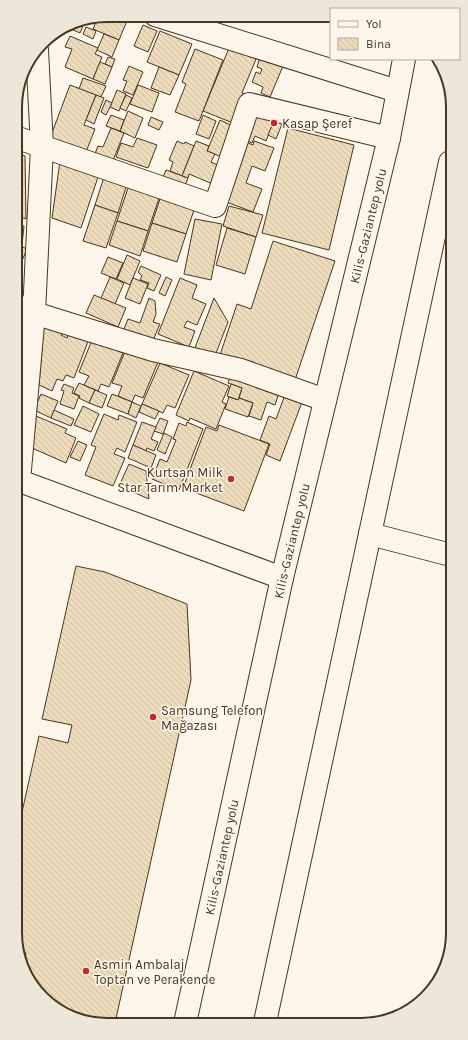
<svg xmlns="http://www.w3.org/2000/svg" width="468" height="1040" font-family="Karla,sans-serif">
<style>
.building{fill:url(#building-back-hatch);stroke:#4a3520}
.lines{fill:none;stroke-linecap:round;stroke-linejoin:round}
.minor-casing{stroke:#4a3520;stroke-width:24}
.highway-casing{stroke:#4a3520;stroke-width:24}
.minor{stroke:#fbf6e9;stroke-width:22}
.highway{stroke:#fbf6e9;stroke-width:22}
.poi-dot{fill:#c62828;stroke:#fbf6e9;stroke-width:1.5}
.labels{text-anchor:middle;dominant-baseline:central;stroke-width:3;stroke-linejoin:round;paint-order:stroke}
.poi-label{font-size:13px;fill:#4a3520;stroke:#fbf6e9;text-anchor:start}
.street-label{font-size:13px;fill:#4a3520;stroke:#fbf6e9}
.rim{fill:none;stroke:#4a3520;stroke-width:2}
</style>
<defs>
<pattern id="building-back-hatch" width="6" height="6" patternUnits="userSpaceOnUse"><rect width="6" height="6" fill="#ecdcbc"/><path d="M-1 5l2 2M0 0l6 6M5-1l2 2" fill="none" stroke="#ccbda1"/></pattern>
</defs>
<rect width="100%" height="100%" fill="#fbf6e9"/>
<g class="building">
<path d="M107,15l22,1 -10,24 -26,-11 5,-12z"/>
<path d="M86,19l-6,14 -9,-4 3,-7z"/>
<path d="M143,25l14,6 -9,21 -14,-6z"/>
<path d="M86,27l10,4 -3,8 -10,-5z"/>
<path d="M160,31l32,13 -13,31 -32,-13z"/>
<path d="M104,34l15,6 -7,17 -15,-7z"/>
<path d="M70,36l28,12 -3,6 7,3 -9,22 -28,-12 7,-18 -7,-2z"/>
<path d="M229,48l27,11 -14,34 3,1 -12,29 -30,-12z"/>
<path d="M195,49l28,11 -24,61 -24,-9 11,-28 -4,-2z"/>
<path d="M108,57l7,2 -3,8 -7,-3z"/>
<path d="M260,57l23,9 -13,31 -9,-4 2,-6 -11,-5 4,-10 4,2 2,-5 -5,-2z"/>
<path d="M100,62l12,5 -7,17 -12,-5z"/>
<path d="M129,66l14,6 -10,23 -10,-4 4,-10 -4,-1z"/>
<path d="M159,67l20,8 -9,20 -19,-7z"/>
<path d="M83,78l23,8 -5,11 -22,-8z"/>
<path d="M70,85l26,10 -12,30 11,4 -9,23 -36,-14z"/>
<path d="M138,85l21,8 -7,19 -22,-8z"/>
<path d="M117,90l9,4 -7,17 -9,-4z"/>
<path d="M96,95l8,3 -10,26 -8,-4z"/>
<path d="M126,95l6,3 -6,13 -6,-3z"/>
<path d="M106,100l6,3 -6,12 -5,-3z"/>
<path d="M128,111l15,7 -8,20 -15,-7z"/>
<path d="M254,113l20,8 -8,20 -11,-5 -3,7 -9,-4z"/>
<path d="M111,115l13,5 -4,11 -14,-5z"/>
<path d="M203,115l13,6 -7,18 -13,-5z"/>
<path d="M276,116l8,3 -8,20 -8,-4z"/>
<path d="M151,117l12,5 -4,8 -11,-5z"/>
<path d="M220,120l15,7 -11,31 -17,-7z"/>
<path d="M111,128l13,5 -12,30 -18,-7 4,-10 5,1z"/>
<path d="M288,128l66,17 -25,105 -67,-17z"/>
<path d="M137,138l20,7 -9,23 -32,-11 5,-14 12,4z"/>
<path d="M177,141l7,3 1,-2 9,4 -12,30 -12,-5 3,-9 -4,-2z"/>
<path d="M196,141l13,5 -2,5 8,3 -4,8 11,5 -7,18 -26,-11 -1,4 -6,-2z"/>
<path d="M243,141l10,4 1,-4 20,7 -9,23 -13,-5 -6,17 16,6 -9,23 -32,-12z"/>
<path d="M15,152l10,4 1,63 -10,-4z"/>
<path d="M60,161l39,13 -18,54 -29,-10z"/>
<path d="M166,170l22,8 -5,13 -22,-9z"/>
<path d="M104,177l23,7 -9,29 -23,-8z"/>
<path d="M129,185l31,10 -12,36 -31,-10z"/>
<path d="M161,196l34,11 -9,27 -34,-11z"/>
<path d="M95,205l23,8 -12,35 -23,-7z"/>
<path d="M229,206l34,9 -7,22 -33,-11z"/>
<path d="M195,219l27,5 -11,56 -27,-6z"/>
<path d="M117,221l31,10 -8,25 -31,-11z"/>
<path d="M16,222l8,4 -2,19 -6,-3z"/>
<path d="M152,223l34,11 -9,28 -34,-11z"/>
<path d="M227,228l29,9 -11,37 -29,-9z"/>
<path d="M273,241l62,20 -40,119 -75,-25 17,-51 14,5z"/>
<path d="M16,244l11,5 -11,26z"/>
<path d="M127,255l13,6 -10,24 -13,-6z"/>
<path d="M108,257l15,6 -7,16 -15,-6z"/>
<path d="M141,266l20,9 -7,16 -7,-3 2,-5 -9,-3 2,-4 -4,-4z"/>
<path d="M110,277l14,6 -9,21 -14,-6z"/>
<path d="M166,277l6,3 -7,16 -6,-3z"/>
<path d="M133,278l15,6 -8,20 -15,-6z"/>
<path d="M180,278l17,7 -5,13 14,6 -9,21 -10,-4 -3,6 11,4 -6,16 -31,-13z"/>
<path d="M94,295l32,13 -8,19 -32,-14z"/>
<path d="M149,298l6,3 1,13 -3,8 7,2 -9,21 -29,-11 6,-15 12,4z"/>
<path d="M214,298l14,24 -15,39 -20,-8z"/>
<path d="M16,323l6,20 -6,15z"/>
<path d="M44,325l18,8 -1,2 6,3 3,-8 19,9 -15,39 -8,-3 -3,6 -6,-2 -5,12 -13,-6z"/>
<path d="M92,340l31,13 -14,34 -8,-3 -3,7 -14,-6 5,-9 -10,-4z"/>
<path d="M126,349l32,13 -15,36 -8,-3 -3,7 -14,-6 4,-10 -10,-3z"/>
<path d="M160,363l29,12 -14,33 -8,-3 -4,8 -21,-9z"/>
<path d="M232,370l49,17 -6,18 -8,-3 -6,18 -12,-4 4,-13 -14,-5 3,-10 -14,-5z"/>
<path d="M194,371l35,15 -7,16 4,2 -10,25 -26,-11 -1,3 -13,-6z"/>
<path d="M79,383l16,7 -6,13 -10,-5 1,-2 -6,-3z"/>
<path d="M64,384l10,4 -2,5 7,3 -5,13 -14,-5 4,-13 -3,-1z"/>
<path d="M231,384l11,4 -4,12 -11,-4z"/>
<path d="M95,390l12,5 -5,13 -13,-5z"/>
<path d="M41,394l17,7 -7,17 -17,-8z"/>
<path d="M112,394l20,8 -4,12 -21,-8z"/>
<path d="M285,395l17,7 -22,59 -14,-6 4,-11 -10,-4 9,-24 7,3z"/>
<path d="M229,397l9,3 1,-2 14,5 -5,14 -23,-8z"/>
<path d="M132,402l9,4 -5,12 -8,-4z"/>
<path d="M142,404l17,7 -4,8 -16,-7z"/>
<path d="M83,406l16,8 -8,18 -17,-7z"/>
<path d="M54,410l20,9 -3,7 -20,-8z"/>
<path d="M104,414l14,6 1,-5 18,7 -12,30 -8,-4 -3,6 11,4 -12,28 -28,-11 11,-28 -5,-2z"/>
<path d="M36,416l31,13 -2,4 11,5 -10,25 -34,-15z"/>
<path d="M160,418l8,3 -5,13 -9,-3z"/>
<path d="M142,422l14,5 -5,12 7,3 -4,9 -7,-3 -1,3 -13,-6z"/>
<path d="M187,422l16,7 -24,61 -27,-11 8,-20 7,3 9,-22 -3,-1 6,-16 7,3z"/>
<path d="M219,425l50,19 -25,67 -61,-23 23,-61 11,4z"/>
<path d="M164,433l8,4 -7,17 -8,-4z"/>
<path d="M78,441l9,4 -7,16 -10,-4z"/>
<path d="M133,445l23,10 -5,13 -23,-10z"/>
<path d="M129,464l17,7 3,28 -30,-13z"/>
<path d="M76,566l29,6 82,32 4,76 -76,343h-26l-43,-21 -22,-36 2,-13 -8,-2v-121l21,-94 29,7 4,-18 -30,-6z"/>
</g>
<g class="lines">
<g class="minor-casing">
<g id="minor">
<path d="M155,15l242,76"/>
<path d="M15,137l200,69 34,-102 140,34"/>
<path d="M16,305l18,8 119,37 88,20 84,30"/>
<path d="M17,480l265,98"/>
<path d="M19,481l15,-168 8,-166 -5,-97"/>
<path d="M370,534l81,21"/>
</g>
</g>
<g class="highway-casing">
<g id="highway">
<path d="M265,1022l185,-860"/>
<path id="s1" d="M185,1023l97,-445 107,-440 15,-79"/>
</g>
</g>
<use href="#minor" class="minor"/>
<use href="#highway" class="highway"/>
</g>
<g class="poi-dot">
<circle cx="274" cy="123" r="4"/>
<circle cx="231" cy="479" r="4"/>
<circle cx="153" cy="717" r="4"/>
<circle cx="86" cy="971" r="4"/>
</g>
<g class="labels">
<g class="poi-label">
<text x="282" y="123">Kasap Şeref</text>
<text x="223" y="472" text-anchor="end">Kurtsan Milk<tspan x="223" dy="15">Star Tarım Market</tspan></text>
<text x="161" y="710">Samsung Telefon<tspan x="161" dy="15">Mağazası</tspan></text>
<text x="94" y="964">Asmin Ambalaj<tspan x="94" dy="15">Toptan ve Perakende</tspan></text>
</g>
<g class="street-label">
<text stroke="none"><textPath href="#s1" startOffset="818">Kilis-Gaziantep yolu</textPath></text>
<text stroke="none"><textPath href="#s1" startOffset="494">Kilis-Gaziantep yolu</textPath></text>
<text stroke="none"><textPath href="#s1" startOffset="170">Kilis-Gaziantep yolu</textPath></text>
</g>
</g>
<path d="M0 0H468V1040H0ZM107 22H361A85 85 0 0 1 446 107V933A85 85 0 0 1 361 1018H107A85 85 0 0 1 22 933V107A85 85 0 0 1 107 22Z" fill="#ede7d9" fill-rule="evenodd"/>
<path class="rim" d="M107 22H361A85 85 0 0 1 446 107V933A85 85 0 0 1 361 1018H107A85 85 0 0 1 22 933V107A85 85 0 0 1 107 22Z"/>
<rect x="330" y="8" width="130" height="52" fill="#fbf6e9" stroke="#b4a999"/>
<rect x="338" y="21" width="20" height="6" fill="#fbf6e9" stroke="#b4a999"/>
<text x="366" y="28" font-size="12" fill="#4a3520">Yol</text>
<rect x="338" y="38" width="20" height="12" fill="url(#building-back-hatch)" stroke="#b4a999"/>
<text x="366" y="48" font-size="12" fill="#4a3520">Bina</text>
</svg>
